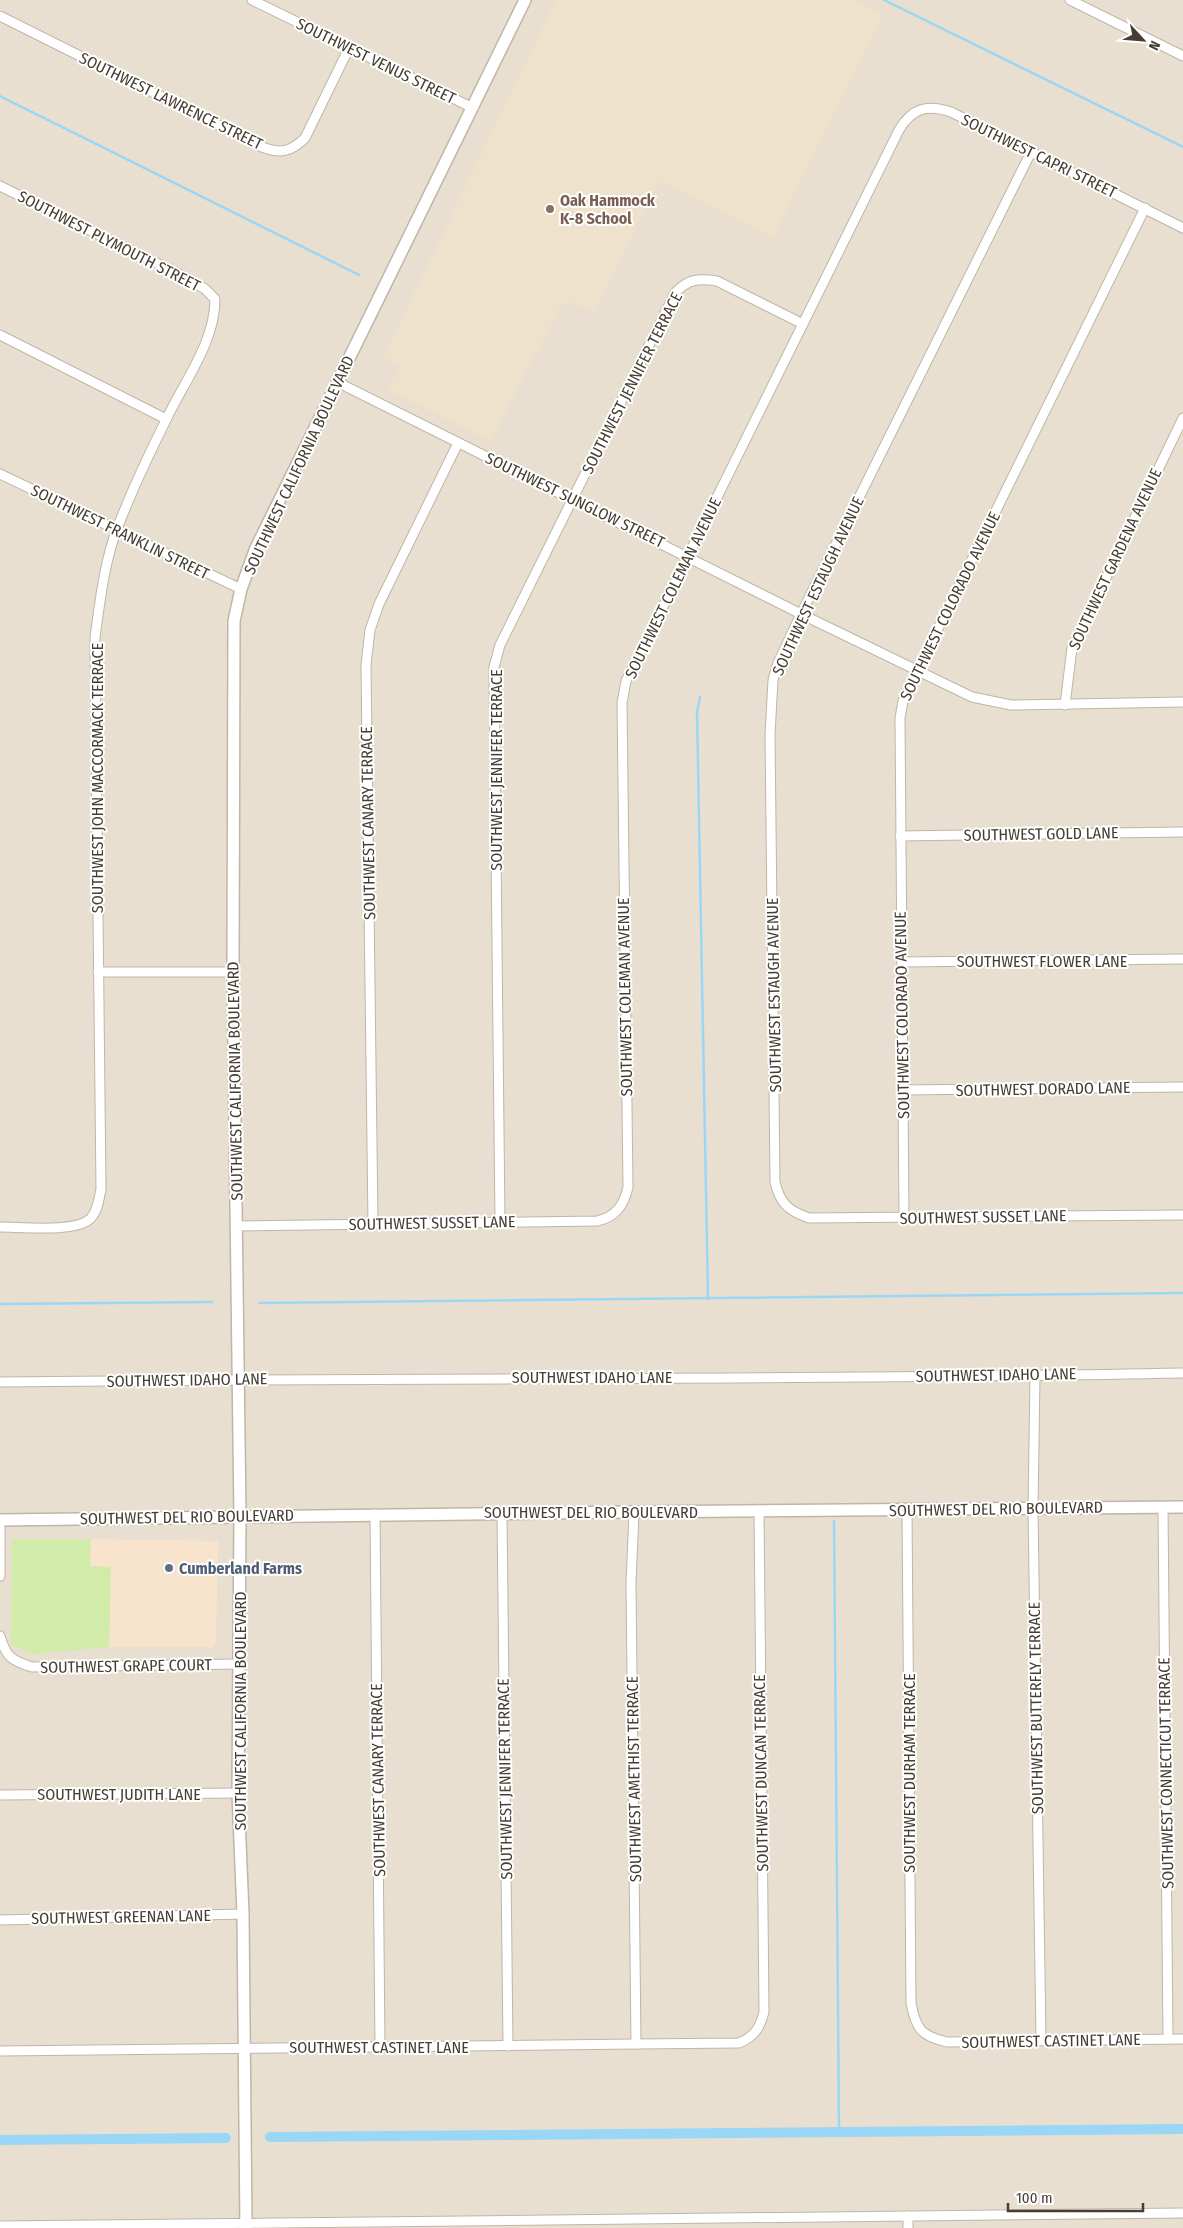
<svg xmlns="http://www.w3.org/2000/svg" width="1183" height="2228" font-family="'Fira Sans Condensed',sans-serif">
<style>
.residential{fill:#e8dfd1}
.commercial{fill:#f8e3cc}
.education{fill:#eee2cc}
.green{fill:#d1eca9}
.lines{fill:none;stroke-linecap:round;stroke-linejoin:round}
.stream{stroke:#9ad6f6;stroke-width:2.5}
.canal{stroke:#9ad6f6;stroke-width:10}
.minor-casing{stroke:#c0b5a6;stroke-width:11}
.tertiary-casing{stroke:#c0b5a6;stroke-width:14}
.minor{stroke:#fff;stroke-width:9}
.tertiary{stroke:#fff;stroke-width:11}
.education-dot{fill:#8d6e63;stroke:#fff;stroke-width:2}
.service-dot{fill:#5c6f8a;stroke:#fff;stroke-width:2}
.labels{text-anchor:middle;dominant-baseline:central;stroke-width:4;stroke-linejoin:round;paint-order:stroke}
.street-label{font-size:16px;fill:#463d33;stroke:#fff}
.education-label{font-size:16px;font-weight:bold;fill:#785e54;stroke:#fff;text-anchor:start}
.service-label{font-size:16px;font-weight:bold;fill:#4e5e75;stroke:#fff;text-anchor:start}
</style>
<rect width="100%" height="100%" fill="#f3eee4"/>
<rect class="residential" x="0" y="0" width="1183" height="2228"/>
<path class="commercial" d="M91,1539l127,2 -2,101 -4,5h-103l2,-80 -21,-1z"/>
<path class="education" d="M556,0h299l28,14 -110,223 -114,-56 -65,132 -24,-11 -10,5 -69,134 -103,-51 13,-25 -18,-8z"/>
<path class="green" d="M12,1539h79l-1,27 21,1 -2,80 -76,7 -22,-9z"/>
<g class="lines">
<g class="stream">
<path d="M884,0l299,147"/>
<path d="M0,96l359,179"/>
<path d="M700,697l-3,15 11,587"/>
<path d="M260,1303l923,-10"/>
<path d="M0,1304l212,-2"/>
<path d="M834,1521l5,611"/>
</g>
<g class="canal">
<path d="M270,2137l913,-8"/>
<path d="M0,2140l226,-2"/>
</g>
<g class="minor-casing">
<g id="minor">
<path d="M252,0l221,108"/>
<path d="M1070,0l113,56"/>
<path d="M0,16l262,131c18,7 29,5 43,-9l44,-90"/>
<path d="M1031,152l-230,462 -23,49 -5,17 -3,55 5,447c5,22 14,29 34,36l374,-3"/>
<path d="M0,186l181,89 24,14 10,10c0,43 -30,81 -48,119 -18,36 -36,74 -50,111 -13,34 -17,73 -22,108l6,552c-2,10 -3,21 -10,29 -14,15 -70,9 -91,9"/>
<path d="M0,335l166,84"/>
<path d="M337,382l464,232 171,83 39,8 172,-3"/>
<path d="M0,474l241,115"/>
<path d="M1065,705l7,-57 111,-230"/>
<path d="M900,836l283,-4"/>
<path d="M902,962l281,-3"/>
<path d="M98,972h135"/>
<path d="M902,1090l281,-3"/>
<path d="M904,1218l-4,-500 3,-17 14,-30 228,-463"/>
<path d="M500,1222l-6,-555 6,-22 175,-352c13,-14 23,-15 42,-12l86,43"/>
<path d="M373,1224l-7,-559 4,-35 9,-26 79,-161"/>
<path d="M237,1226l360,-5c19,-4 27,-16 31,-34l-6,-484 4,-22 273,-551c13,-22 28,-26 52,-18l232,116"/>
<path d="M1035,1376l-2,133 8,531"/>
<path d="M0,1382c394,-5 789,-1 1183,-9"/>
<path d="M1163,1507l5,532"/>
<path d="M907,1511l4,492c5,26 10,33 36,39l236,-3"/>
<path d="M502,1513l6,533"/>
<path d="M634,1513l-3,70 5,461"/>
<path d="M375,1514l5,533"/>
<path d="M0,1576v-56"/>
<path d="M0,1636c6,21 12,25 32,31l207,-3"/>
<path d="M0,1795l238,-2"/>
<path d="M0,1920l243,-6"/>
<path d="M0,2051l636,-7 103,-1c15,-6 21,-15 25,-31l-5,-502"/>
<path d="M908,2216v12"/>
<path d="M0,2226l1183,-13"/>
</g>
</g>
<g class="tertiary-casing">
<g id="tertiary">
<path d="M0,1520c394,-6 789,-10 1183,-13"/>
<path d="M246,2228l-3,-314 -5,-121 2,-277 -7,-544 1,-351 7,-32 15,-41 269,-548"/>
</g>
</g>
<use href="#minor" class="minor"/>
<use href="#tertiary" class="tertiary"/>
</g>
<circle class="education-dot" cx="550" cy="209" r="5"/>
<circle class="service-dot" cx="169" cy="1568" r="5"/>
<g class="labels">
<g class="street-label">
<text transform="translate(376 61) rotate(26)">SOUTHWEST VENUS STREET</text>
<text transform="translate(171 101) rotate(26)">SOUTHWEST LAWRENCE STREET</text>
<text transform="translate(1039 156) rotate(26)">SOUTHWEST CAPRI STREET</text>
<text transform="translate(109 241) rotate(27)">SOUTHWEST PLYMOUTH STREET</text>
<text transform="translate(632 383) rotate(-63)">SOUTHWEST JENNIFER TERRACE</text>
<text transform="translate(299 465) rotate(-65)">SOUTHWEST CALIFORNIA BOULEVARD</text>
<text transform="translate(575 500) rotate(26)">SOUTHWEST SUNGLOW STREET</text>
<text transform="translate(120 532) rotate(26)">SOUTHWEST FRANKLIN STREET</text>
<text transform="translate(1115 559) rotate(-65)">SOUTHWEST GARDENA AVENUE</text>
<text transform="translate(818 586) rotate(-65)">SOUTHWEST ESTAUGH AVENUE</text>
<text transform="translate(673 588) rotate(-64)">SOUTHWEST COLEMAN AVENUE</text>
<text transform="translate(950 606) rotate(-64)">SOUTHWEST COLORADO AVENUE</text>
<text transform="translate(496 770) rotate(-90)">SOUTHWEST JENNIFER TERRACE</text>
<text transform="translate(97 778) rotate(-90)">SOUTHWEST JOHN MACCORMACK TERRACE</text>
<text transform="translate(368 823) rotate(-91)">SOUTHWEST CANARY TERRACE</text>
<text transform="translate(1041 834) rotate(-1)">SOUTHWEST GOLD LANE</text>
<text x="1042" y="961">SOUTHWEST FLOWER LANE</text>
<text transform="translate(774 995) rotate(-91)">SOUTHWEST ESTAUGH AVENUE</text>
<text transform="translate(625 997) rotate(-91)">SOUTHWEST COLEMAN AVENUE</text>
<text transform="translate(902 1015) rotate(-91)">SOUTHWEST COLORADO AVENUE</text>
<text transform="translate(235 1081) rotate(-91)">SOUTHWEST CALIFORNIA BOULEVARD</text>
<text transform="translate(1043 1089) rotate(-1)">SOUTHWEST DORADO LANE</text>
<text transform="translate(983 1217) rotate(-1)">SOUTHWEST SUSSET LANE</text>
<text transform="translate(432 1223) rotate(-1)">SOUTHWEST SUSSET LANE</text>
<text transform="translate(996 1375) rotate(-1)">SOUTHWEST IDAHO LANE</text>
<text x="592" y="1377">SOUTHWEST IDAHO LANE</text>
<text transform="translate(187 1380) rotate(-1)">SOUTHWEST IDAHO LANE</text>
<text transform="translate(996 1509) rotate(-1)">SOUTHWEST DEL RIO BOULEVARD</text>
<text x="591" y="1512">SOUTHWEST DEL RIO BOULEVARD</text>
<text transform="translate(187 1517) rotate(-1)">SOUTHWEST DEL RIO BOULEVARD</text>
<text transform="translate(126 1666) rotate(-1)">SOUTHWEST GRAPE COURT</text>
<text transform="translate(1036 1708) rotate(-91)">SOUTHWEST BUTTERFLY TERRACE</text>
<text transform="translate(240 1711) rotate(-90)">SOUTHWEST CALIFORNIA BOULEVARD</text>
<text transform="translate(761 1773) rotate(-91)">SOUTHWEST DUNCAN TERRACE</text>
<text transform="translate(909 1773) rotate(-90)">SOUTHWEST DURHAM TERRACE</text>
<text transform="translate(1166 1773) rotate(-91)">SOUTHWEST CONNECTICUT TERRACE</text>
<text transform="translate(505 1779) rotate(-91)">SOUTHWEST JENNIFER TERRACE</text>
<text transform="translate(634 1779) rotate(-91)">SOUTHWEST AMETHIST TERRACE</text>
<text transform="translate(378 1780) rotate(-91)">SOUTHWEST CANARY TERRACE</text>
<text x="119" y="1794">SOUTHWEST JUDITH LANE</text>
<text transform="translate(121 1917) rotate(-1)">SOUTHWEST GREENAN LANE</text>
<text transform="translate(1051 2041) rotate(-1)">SOUTHWEST CASTINET LANE</text>
<text x="379" y="2047">SOUTHWEST CASTINET LANE</text>
</g>
<g class="education-label">
<text x="560" y="200">Oak Hammock<tspan x="560" dy="18">K-8 School</tspan></text>
</g>
<g class="service-label">
<text x="179" y="1568">Cumberland Farms</text>
</g>
</g>
<g transform="translate(1143 40) rotate(116)" stroke="#ffffff" stroke-width="4" paint-order="stroke">
<path d="M0-4L9 19L0 12L-9 19Z" fill="#463d33"/>
<text y="-8" font-size="14" font-weight="bold" text-anchor="middle" fill="#463d33">N</text>
</g>
<path d="M1008 2203v8h135v-8" fill="none" stroke="#463d33" stroke-width="2.5"/>
<text x="1016" y="2203" font-size="15" fill="#463d33" stroke="#ffffff" stroke-width="4" paint-order="stroke">100 m</text>
</svg>
